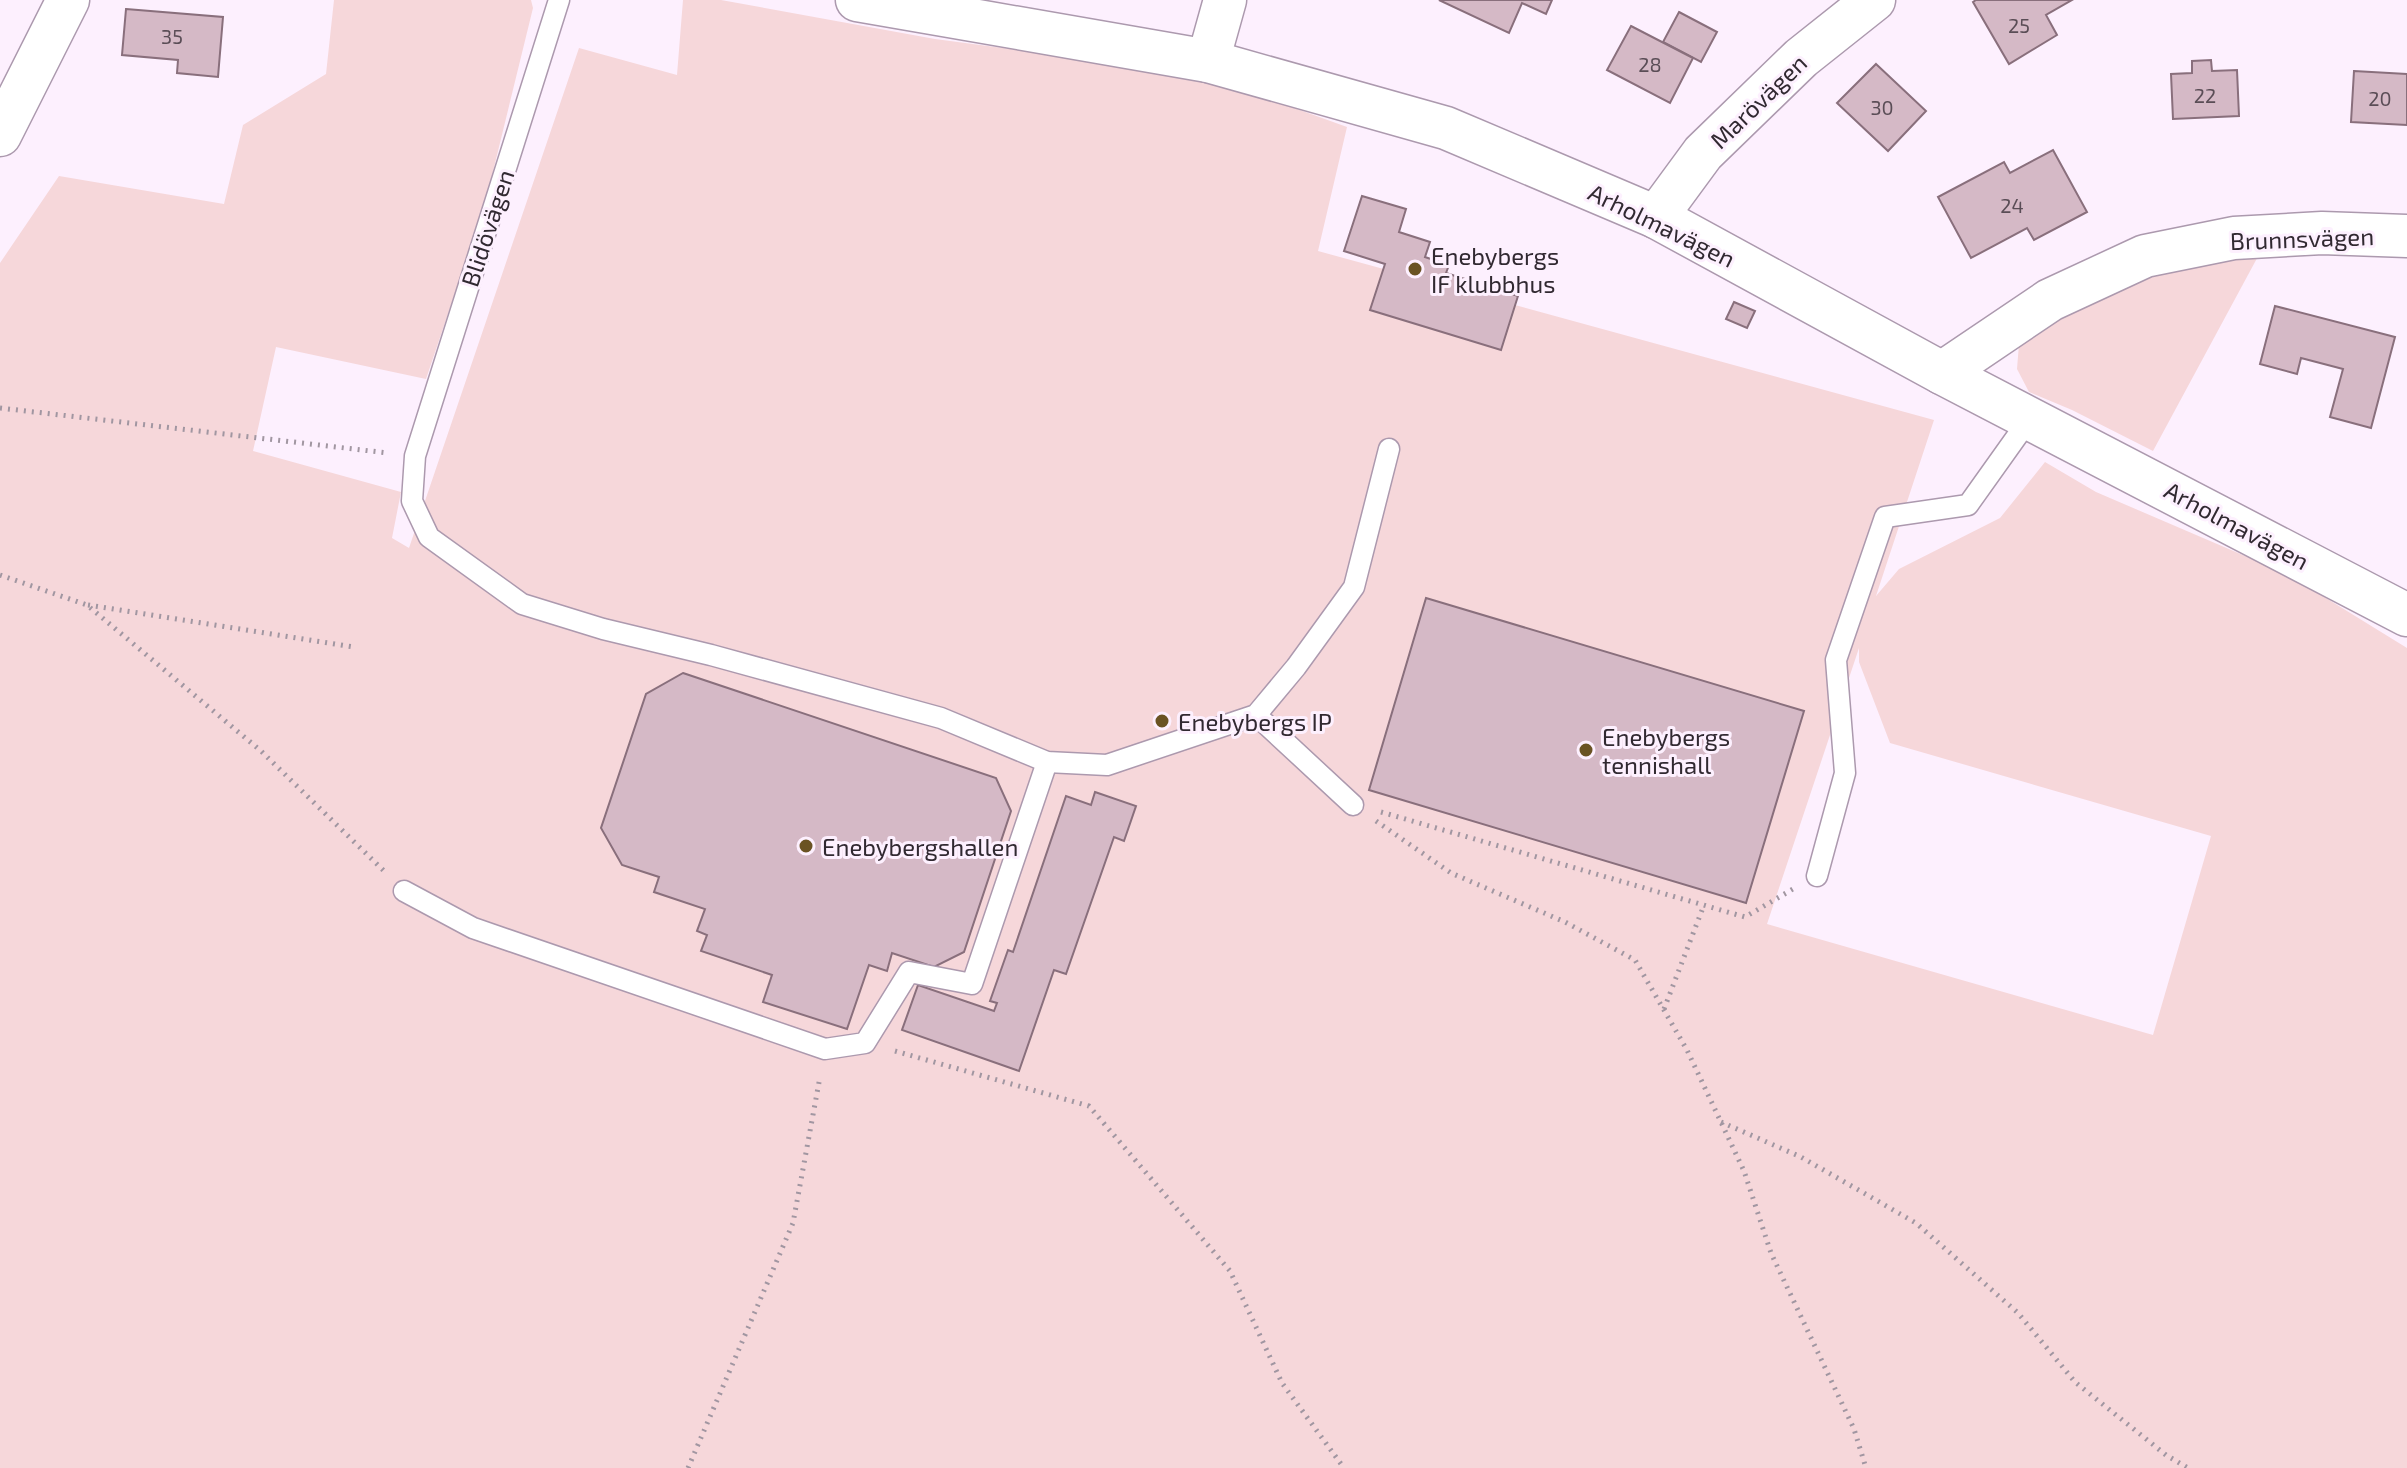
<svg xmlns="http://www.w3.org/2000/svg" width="2407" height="1468" font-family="'Exo 2',sans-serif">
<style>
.green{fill:#f6d7da;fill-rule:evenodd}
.building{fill:#d5b9c6;stroke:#896f7c;stroke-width:2}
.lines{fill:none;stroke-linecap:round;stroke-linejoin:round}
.lane-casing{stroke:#ac99ae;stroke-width:23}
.street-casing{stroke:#ac99ae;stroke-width:45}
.path{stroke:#a196a1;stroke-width:5;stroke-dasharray:2 6;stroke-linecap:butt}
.lane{stroke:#fff;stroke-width:20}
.street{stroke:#fff;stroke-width:42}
.poi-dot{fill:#6a5323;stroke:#fdf0fe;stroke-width:3}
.labels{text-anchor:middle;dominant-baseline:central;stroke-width:6;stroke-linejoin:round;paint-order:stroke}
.number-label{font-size:20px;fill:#5a4d56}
.street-label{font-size:24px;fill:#312931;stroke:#fdf0fe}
.poi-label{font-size:24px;fill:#312931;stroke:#fdf0fe;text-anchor:start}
</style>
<rect width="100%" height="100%" fill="#fdf0fe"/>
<g class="green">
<path d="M334,0h197l2,8 -48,196 -59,175 -150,-32 -23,104 148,41 -9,46 17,10 170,-500 98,27 6,-75h38l214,39 165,22 128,23 119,43 -29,124 616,169 -58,176 23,-27 101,-51 45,-56 51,30 191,82 120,74v820h-2407v-1205l59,-87 165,28 19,-79 83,-51zM1859,648v14l31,81 321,93 -58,199 -386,-111z"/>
<path d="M2262,249l-109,202 -81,-41 -43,-18 -12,-23 2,-25 18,-17 133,-62z"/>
</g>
<g class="building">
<path d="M1439,0h113l-6,14 -24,-11 -13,30z"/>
<path d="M1976,0h96l-26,15 11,20 -48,29 -36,-62z"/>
<path d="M126,9l97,8 -5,60 -41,-4 1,-13 -56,-5z"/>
<path d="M1679,12l38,20 -16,30 -38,-20z"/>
<path d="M1631,26l62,32 -23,45 -63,-33z"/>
<path d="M2211,60l1,11 25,-1 2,46 -66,3 -2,-45 21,-1v-12z"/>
<path d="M1876,64l50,47 -38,40 -51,-48z"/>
<path d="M2354,71l53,3v51l-56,-3z"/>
<path d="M2053,150l34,62 -53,28 -7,-12 -56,30 -33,-61 66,-35 6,11z"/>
<path d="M1362,196l44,13 -7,23 31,10 -5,15 24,8 -3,8 72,23 -17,54 -131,-40 15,-46 -41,-13z"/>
<path d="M1734,302l21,9 -8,17 -21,-9z"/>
<path d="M2275,306l120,31 -24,91 -41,-11 13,-48 -42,-11 -4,16 -37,-10z"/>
<path d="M1426,598l378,113 -58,192 -377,-113z"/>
<path d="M683,673l313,105 15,33 -47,141 -30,15 -42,-14 -5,18 -18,-6 -22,64 -84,-27 9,-27 -71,-24 6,-16 -10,-4 8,-22 -51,-17 5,-15 -37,-12 -21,-37 45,-134z"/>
<path d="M1095,792l41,14 -12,35 -10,-4 -48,137 -12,-4 -35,101 -117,-41 16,-45 76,26 3,-8 -7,-2 18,-51 5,2 53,-156 25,9z"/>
</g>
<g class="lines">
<g class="lane-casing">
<g id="lane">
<path d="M559,0l-144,456 -3,45 17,36 93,67 81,25 108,26 230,63 106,44 60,3 149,-50 40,-48 58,-80 35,-138"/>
<path d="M1256,715l97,90"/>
<path d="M1817,876l28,-103 -9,-113 49,-143 83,-12 62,-87"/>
<path d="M404,891l69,37 352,121 40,-6 44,-71 63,12 75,-222"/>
</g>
</g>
<g class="street-casing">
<g id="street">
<path d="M857,0l351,61 238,67 210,89 286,156 465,242"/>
<path d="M1208,61l17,-61"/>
<path d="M0,135l68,-135"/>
<path d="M1656,217l47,-64 98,-95 73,-58"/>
<path d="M1942,373l108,-73 95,-44 89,-18 88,-5 85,3"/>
</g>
</g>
<g class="path">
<path d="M0,408l388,45"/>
<path d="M0,575l87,30 174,146 123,120"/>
<path d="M88,605l266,42"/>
<path d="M1381,812l364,105 48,-28"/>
<path d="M1376,821l75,52 114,49 70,38 52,90 57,121 27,82 83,176 12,39"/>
<path d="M1664,1009l40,-104"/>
<path d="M895,1051l194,55 141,165 52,112 62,85"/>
<path d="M1721,1122l80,35 115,66 102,90 57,69 91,73 22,13"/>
<path d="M688,1468l105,-245 27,-146"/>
</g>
<use href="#lane" class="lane"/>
<use href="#street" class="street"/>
</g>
<g class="poi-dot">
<circle cx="1415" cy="269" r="8"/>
<circle cx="1162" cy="721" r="8"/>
<circle cx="1586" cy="750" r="8"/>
<circle cx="806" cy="846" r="8"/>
</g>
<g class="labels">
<g class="number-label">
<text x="2019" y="25">25</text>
<text x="172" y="36">35</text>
<text x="1650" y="64">28</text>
<text x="2205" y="95">22</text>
<text x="2380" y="98">20</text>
<text x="1882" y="107">30</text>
<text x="2012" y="205">24</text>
</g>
<g class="street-label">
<text transform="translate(1758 101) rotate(-44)">Marövägen</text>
<text transform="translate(1662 225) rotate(26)">Arholmavägen</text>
<text transform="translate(487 228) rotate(-72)">Blidövägen</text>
<text transform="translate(2302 238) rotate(-2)">Brunnsvägen</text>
<text transform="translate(2237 525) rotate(28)">Arholmavägen</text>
</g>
<g class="poi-label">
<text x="1431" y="255">Enebybergs<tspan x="1431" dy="28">IF klubbhus</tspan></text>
<text x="1178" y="721">Enebybergs IP</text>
<text x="1602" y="736">Enebybergs<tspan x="1602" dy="28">tennishall</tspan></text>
<text x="822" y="846">Enebybergshallen</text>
</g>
</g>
</svg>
